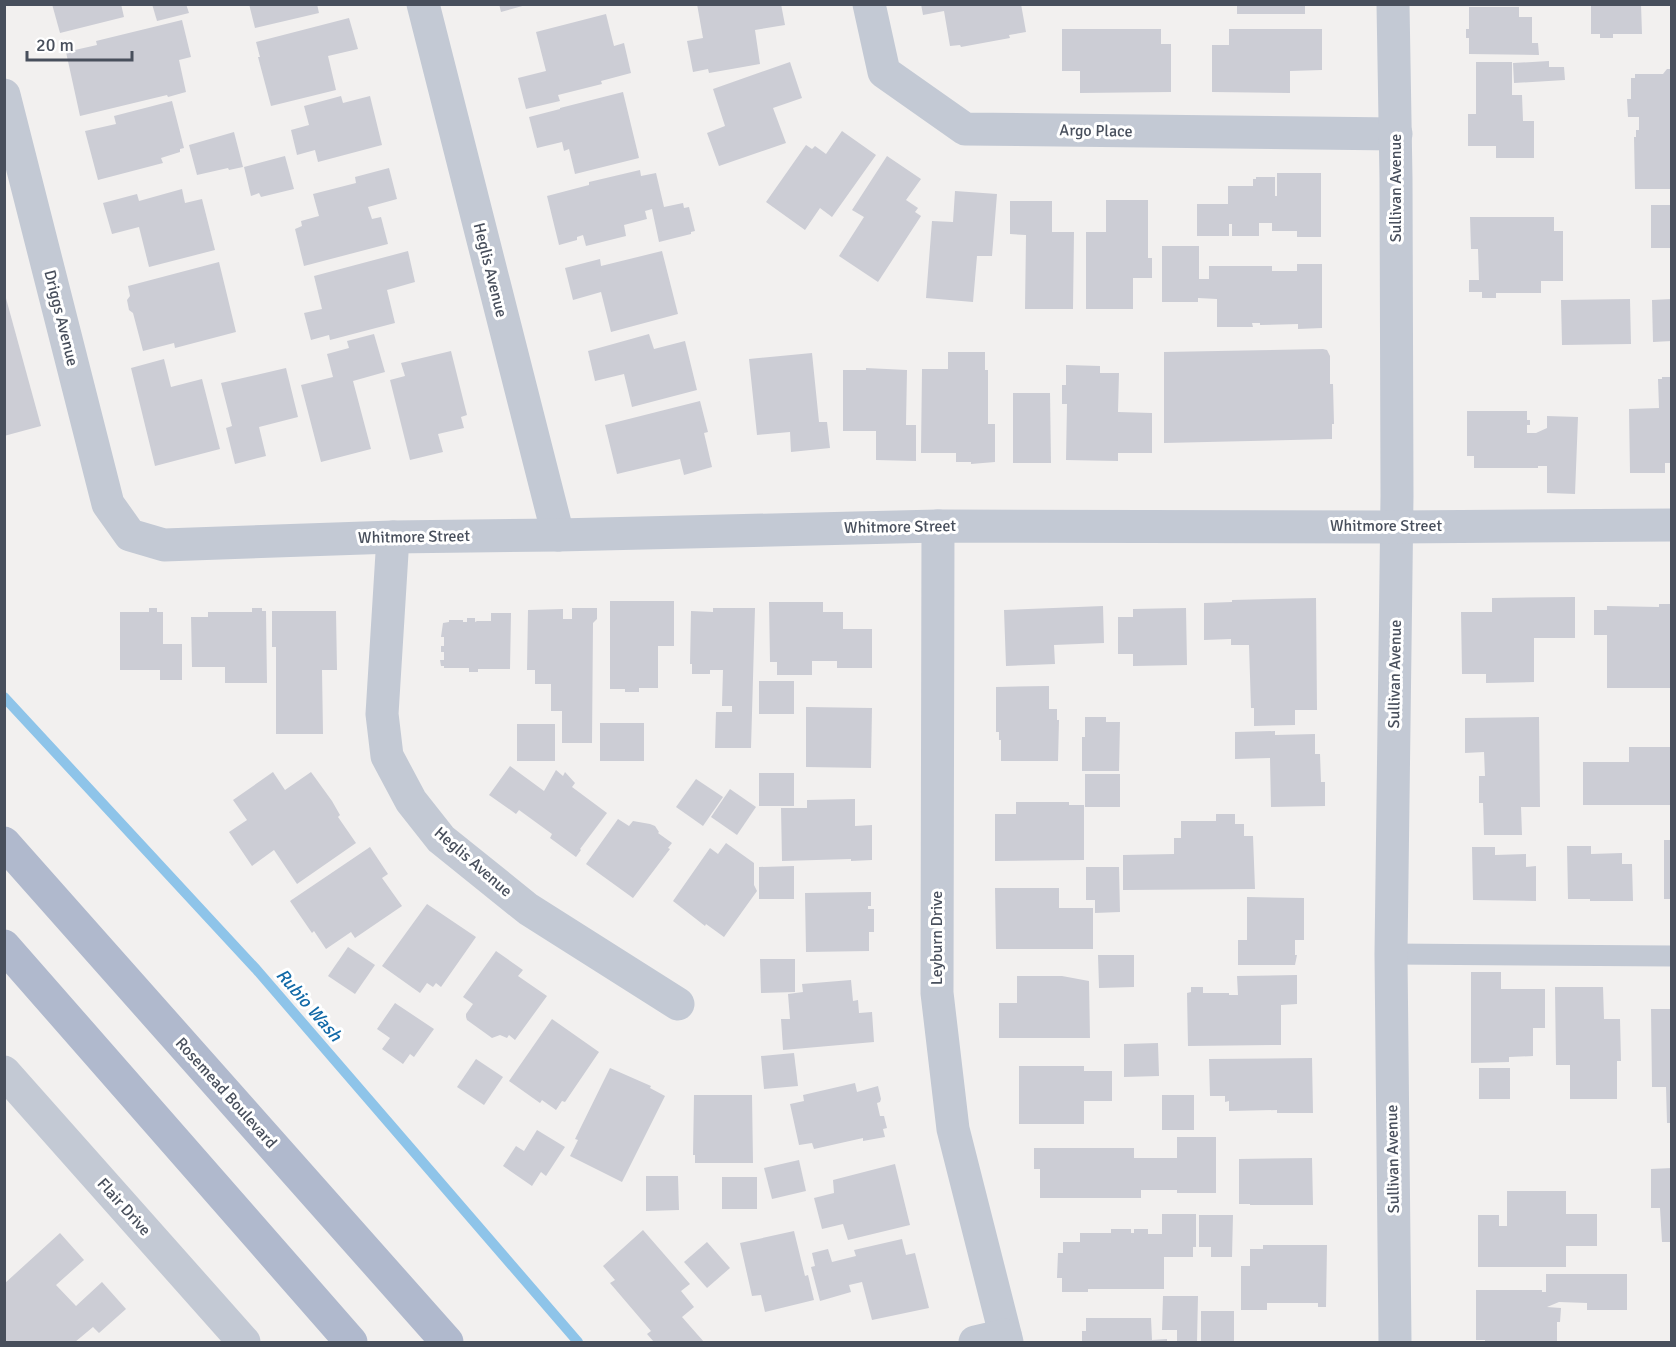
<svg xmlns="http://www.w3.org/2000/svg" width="1676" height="1347" font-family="Signika,sans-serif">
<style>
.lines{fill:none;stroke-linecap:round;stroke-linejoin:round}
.stream{stroke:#8ec4e9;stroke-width:10}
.building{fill:#cccdd5}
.service{stroke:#c3c9d4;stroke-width:21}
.minor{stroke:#c3c9d4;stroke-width:33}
.primary{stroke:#b0b9cd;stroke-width:33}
.labels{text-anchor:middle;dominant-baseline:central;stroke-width:6;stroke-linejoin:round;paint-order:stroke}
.street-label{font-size:16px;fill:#484f5c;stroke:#fff}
.water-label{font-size:18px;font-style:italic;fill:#1169a7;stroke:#fff}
</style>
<rect width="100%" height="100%" fill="#f2f0ef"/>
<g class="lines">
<path class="stream" d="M4,697l252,272 322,373"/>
</g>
<g class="building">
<path d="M52,4h69l3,13 -64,16z"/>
<path d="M152,4h34l3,9 -32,8z"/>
<path d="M249,4h68l2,9 -64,15z"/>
<path d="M499,4h27v1l-25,7z"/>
<path d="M697,4h84l4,21 -30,5 5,34 -51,9 -1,-4 -15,3 -6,-31 16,-3z"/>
<path d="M921,4h100l5,28 -17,3 1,3 -49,9 -1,-2 -10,1 -6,-35 -21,4z"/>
<rect x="1237" y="4" width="68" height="10"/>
<path d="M1591,4h50l1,30h-29v4h-13v-4h-9z"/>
<path d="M1469,7h50v10h13v26h6l1,12 -70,-1v-16h-3v-9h3z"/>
<path d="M606,14l8,32 10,-3 7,30 -30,8 1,3 -44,11 2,6 -34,8 -8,-31 28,-7 -10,-39z"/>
<path d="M349,18l9,31 -30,7 8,34 -65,16 -13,-49h2l-4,-15z"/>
<path d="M182,20l9,37 -12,3 7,32 -18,5 -1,-2 -87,21 -14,-64 31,-7 -1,-4z"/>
<path d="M1062,29h99v15h10v48l-91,1v-22h-18z"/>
<path d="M1229,29h93v41l-32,1v22l-78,-1v-47h17z"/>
<path d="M1549,61v6h15l1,13 -51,3 -1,-20z"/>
<path d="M790,62l12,36 -29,10 13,35 -67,23 -12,-33 18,-7 -12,-37z"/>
<path d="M1476,62h36v33h10l1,26h11v37h-38v-12h-28v-32h8z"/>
<path d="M1667,69h5v120h-37l-1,-52h2v-7h3v-13h-11l-1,-18h4v-21h4v-4h28z"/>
<path d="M623,92l16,66 -64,16 -6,-25 -5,2 -2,-9 -25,6 -8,-31 31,-8v-1z"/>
<path d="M341,96l2,7 27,-7 12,49 -64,17 -3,-12 -18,5 -6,-25 18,-5 -5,-19z"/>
<path d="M172,101l12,47 -4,1v3l-19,6 2,5 -65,17 -13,-49 31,-7 -2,-8z"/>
<path d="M842,131l34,24 -44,62 -12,-9 -15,22 -39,-28 40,-57 6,4 3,-3 11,8z"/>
<path d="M234,132l9,35 -14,3 -1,-2 -31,7 -8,-30z"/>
<path d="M285,156l9,33 -33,8 -2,-4 -8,3 -7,-29z"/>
<path d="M887,156l34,23 -15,21 12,8 -3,4 6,4 -43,66 -39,-26 25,-39 -12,-7z"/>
<path d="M389,168l8,31 -29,8 4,12 9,-2 7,27 -84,22 -9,-37 7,-3 -1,-5 18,-5 -6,-22 43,-11 -1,-6z"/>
<path d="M640,170l1,6 15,-3 8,34 19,-4 1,5 5,-1 6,24 -4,1v2l-32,8 -7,-33 -7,2 2,8 -23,6 2,11 -40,10 -3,-11 -6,2v3l-18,5 -12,-49 42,-11v-3z"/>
<path d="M1277,173h44v64h-24v-6h-25v-8h-13v13h-27v-12h-3v12h-32v-32h31v-18h25v-7h3v-2h19v19h2z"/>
<path d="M182,189l3,14 17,-4 13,51 -66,17 -10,-40 -27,7 -9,-31 34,-9 2,7z"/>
<path d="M955,191l42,3 -5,62h-15l-4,46 -47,-4 6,-77 21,1z"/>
<path d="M1106,200h42v58h4v20h-19v31h-47v-77h20z"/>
<path d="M1010,201h42v31h22l-1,77h-48l1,-74 -16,-1z"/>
<rect x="1651" y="205" width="21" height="43"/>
<path d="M1470,217h84v14h9v50h-22v12h-45v5h-14v-6h-13v-12h10l-1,-31h-7z"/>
<path d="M1162,246h37v33h10v-13h63v5h25v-7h25v64l-24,1v-5l-38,1v-2h-8l1,4h-36v-28l-19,-1v4h-36z"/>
<path d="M408,251l7,31 -28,8 8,33 -65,17 -1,-5 -18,5 -7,-27 18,-4 -8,-33z"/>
<path d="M662,251l16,63 -67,18 -10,-40 -28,8 -8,-32 35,-9 1,7z"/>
<path d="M219,262l17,70 -61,16 -1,-5 -31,8 -10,-38 -4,-3 -2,-10 3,-4 -2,-10z"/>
<path d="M4,291l37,135 -37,10z"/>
<path d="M1630,299l1,45 -69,1 -1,-45z"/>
<path d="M1672,299v42l-19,1 -1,-42z"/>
<path d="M374,334l11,38 -32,9 18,68 -50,13 -20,-77 32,-8 -6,-23 22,-6 -2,-7z"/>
<path d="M649,334l5,15 31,-8 12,49 -65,17 -8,-33 -29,7 -7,-30z"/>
<path d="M1323,349l4,1 3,6v28h3l1,40h-2v15l-168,4v-91z"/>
<path d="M451,351l16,64 -6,2 3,11 -26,6 5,18 -33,8 -20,-80 15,-4 -4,-13z"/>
<path d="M948,352h37v18h3v54h7v38l-24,2v-2h-15v-9h-35l1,-84h26z"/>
<path d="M812,353l7,69h8l3,26 -39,4 -1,-20 -33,3 -8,-76z"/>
<path d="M164,359l7,28 31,-8 18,70 -65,17 -24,-98z"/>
<path d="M1066,365l34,1v7h19l-1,39 34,1v40h-34v8l-52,-1 1,-56h-5v-19h4z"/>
<path d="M286,368l12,49 -39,10 7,29 -31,8 -9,-36 6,-2 -11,-43z"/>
<path d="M866,368l41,2 -1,55h10v36l-40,-1v-29h-33v-61h23z"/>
<path d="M1662,377h10v86h-7v10h-35l-1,-64 30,-1 -1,-29h4z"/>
<path d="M1013,393h37l1,70h-38z"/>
<path d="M700,401l8,31 -4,1 8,34 -28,8 -4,-16 -63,15 -12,-49z"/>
<path d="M1467,411h60v9h3v5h-3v8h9l11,-5v-12l31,1 -3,77 -28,-1v-27h-9v2h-64v-12h-7z"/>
<path d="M1575,597v41h-41v44l-48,1v-9h-24l-1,-62h31v-14z"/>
<path d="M1316,598l1,112h-22v15l-41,1v-18h-3l-2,-63h-18v-6l-27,1v-37l28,-1v-2z"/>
<path d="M610,601h64v45h-16v42h-19v4h-14v-3h-15z"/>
<path d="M769,602h54v10h20v17h29v39h-35v-7h-25v14h-35v-13h-7z"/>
<path d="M1659,604h13l-1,84h-64v-53h-13v-25h13v-4l52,1z"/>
<path d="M1103,606l1,37 -50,2 1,19 -49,2 -2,-56z"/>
<path d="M149,608h8v4h6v32h19v36h-22v-10h-40v-58h29z"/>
<path d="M252,608h10v3h4l1,72h-42v-16h-33l-1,-50h17v-5h44z"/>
<path d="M572,608h25v11l-4,4 -1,120h-30v-32h-11v-27h-16v-14h-8l1,-60 35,-1v10h9z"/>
<path d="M713,608h42l-4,140h-36l1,-36h16v-6h-10l1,-36h-13v4h-18v-10h-2l1,-53 22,1z"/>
<path d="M1186,608l1,57 -54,1v-12h-15v-37h15v-8z"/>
<path d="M272,611h64l1,59h-15l1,64h-47v-87h-4z"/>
<path d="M491,613h20l-1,56h-32v3h-9v-4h-25v-2h-3l-1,-6h4v-8h-3v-6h3v-9h-3l2,-14 6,-1v-2h14v2h4v-4h8v4l2,-1h14z"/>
<rect x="759" y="681" width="35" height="33"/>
<path d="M1049,686v23h8v11h2l-1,41h-57v-21h-2v-8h-3v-45z"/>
<path d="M806,707l66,1 -1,60 -65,-1z"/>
<path d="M1085,717h21v5h14l-1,49h-37v-34h3z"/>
<path d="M1539,717l1,90h-19l1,28h-38l-1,-32h-4v-27h6l-1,-24 -19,1v-35z"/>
<rect x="600" y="723" width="44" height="38"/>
<rect x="517" y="724" width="38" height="37"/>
<path d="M1275,731v4l40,-1v20h5l1,28h4v24l-54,1 -1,-49 -35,1v-27z"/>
<path d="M1629,747h43v58h-89v-43h46z"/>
<path d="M510,766l34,25 12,-21 7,6 2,-4 10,11 -3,4 35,26 -27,36 1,1 -5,7 -26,-19 2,-4 -33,-24 -3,4 -27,-19z"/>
<path d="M273,772l12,18 26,-18 21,29 8,14 -2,2 18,26 -59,41 -23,-34 -22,16 -23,-34 18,-12 -14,-20z"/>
<rect x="759" y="773" width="35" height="33"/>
<rect x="1085" y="774" width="35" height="33"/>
<path d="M696,779l27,18 -20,29 -27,-19z"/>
<path d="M730,789l26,18 -19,28 -26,-18z"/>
<path d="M855,799v27l17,-1v35l-21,1v-2l-69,2 -1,-53h26v-8z"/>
<path d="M1016,802h53v3h15v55l-89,1v-47h21z"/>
<path d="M1216,814h19v10h9v12h9l2,53 -132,1v-35l51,-1v-16h7v-17h35z"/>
<path d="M618,819l11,7 4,-5 17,3 5,2 4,6 -1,1 14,10 -4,5 2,1 -37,49 -47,-34z"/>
<rect x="1664" y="840" width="8" height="59"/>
<path d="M726,843l28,20v22l3,6 -33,46 -18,-13 -1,2 -32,-25 37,-53 8,6z"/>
<path d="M1567,846h24v8l31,-1v11h10l1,37h-43v-2h-22z"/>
<path d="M370,847l18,27 -6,4 20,28 -47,32 -4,-6 -25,17 -12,-18 -2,2 -22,-32z"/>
<path d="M1472,847h23v8l31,-1v13l10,-1v35l-63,-1z"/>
<path d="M794,866v33h-35v-32z"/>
<path d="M1086,867h33l1,45 -25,1v-13h-9z"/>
<path d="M995,888h64v20h34v41h-97z"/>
<path d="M871,892v14h-3v3h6v23h-5v19l-63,1 -1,-59z"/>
<path d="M1247,897l57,1v42h-9v15h2l-2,10h-57v-25h9z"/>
<path d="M427,904l49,33 -35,50 -5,-4 -3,4 -6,-4 -7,10 -38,-27z"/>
<path d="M348,947l27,18 -20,29 -27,-18z"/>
<path d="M496,951l27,19 -5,6 29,20 -32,44 -6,-5 -2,3 -7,-3 -8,3 -25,-18 -1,-3v-3l7,-10 -10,-7z"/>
<path d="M1098,955h36v32l-35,1z"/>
<path d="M760,959h35v33l-34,1z"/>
<path d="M1471,972h30v17h44v39h-12v28l-24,1v5l-38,1z"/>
<path d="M1297,975v29l-16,1v40l-93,1 -1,-53 4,-1v-5h12v6h26v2h9l-1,-19z"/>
<path d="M1017,976h45l27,5 1,57h-91v-35h18z"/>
<path d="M851,980l2,21 5,-1 1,13 13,-1 2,30 -91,8 -2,-31h9l-2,-25 15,-2 -1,-8z"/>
<path d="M1555,987h48l1,32h16l1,42h-4v38h-47v-34h-14z"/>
<path d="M395,1003l39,26 -20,28 -4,-3 -7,10 -21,-15 8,-11 -13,-9z"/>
<path d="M1651,1009h21v114h-5l-1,-36h-14z"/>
<path d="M552,1019l47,33 -34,50 -3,-1 -6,9 -14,-10 -2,3 -31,-22z"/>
<path d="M1158,1043l1,33 -35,1v-33z"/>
<path d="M794,1053l4,33 -34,3 -3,-33z"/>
<path d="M1312,1058l1,55h-36v-3l-48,1v-10l-4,1v-6h-15l-1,-37z"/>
<path d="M476,1059l27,18 -19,28 -27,-18z"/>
<path d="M1019,1066h65v5h28v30h-28v23h-65z"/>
<path d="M610,1068l41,18 -1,2 15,8 -43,86 -52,-26 8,-16 -3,-1z"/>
<rect x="1479" y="1068" width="31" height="31"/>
<path d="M855,1083l2,9 21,-6 3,13 -1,3 -3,1 3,13h4l3,12 -4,1 2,8 -22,4v-3l-49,11 -2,-6 -13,2 -9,-41 14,-3 -1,-6z"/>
<path d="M694,1095h58l1,68h-58v-8h-2z"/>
<rect x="1162" y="1095" width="32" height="35"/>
<path d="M537,1130l28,17 -19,29 -5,-4 -9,14 -29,-20 13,-20 8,5z"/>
<path d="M1177,1137h39v56h-39v-3h-36v8h-101v-29h-6v-21h100v10h43z"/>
<path d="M1312,1158l1,47h-63v-1h-11v-45z"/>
<path d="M799,1160l7,31 -34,8 -8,-31z"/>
<path d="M895,1164l15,61 -62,15 -5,-16 -21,5 -8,-31 20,-5 -1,-13z"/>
<path d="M1672,1168v74h-10l-2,-34h-9v-39z"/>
<path d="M646,1176h32l1,34 -33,1z"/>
<rect x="722" y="1177" width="35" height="32"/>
<path d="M1507,1191h59v23h31v32h-31v21h-88v-52h21v11h8z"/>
<path d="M1162,1214h34v33h-3v10h-29v32h-76v3h-26v-14h-5l1,-25h5v-11h17v-9h31v-4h20v4h3v-4h14v5h14z"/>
<path d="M1199,1215h34l-1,42h-21v-10h-12z"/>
<path d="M643,1230l47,54 -9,7 13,16 -12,10 22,25h-50l-7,-8 4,-3 -41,-48 5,-3 -12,-14z"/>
<path d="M794,1231l11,45 3,-1 6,25 -49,12 -4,-17 -9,1 -12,-53z"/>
<path d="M60,1233l24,27 -28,25 20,21 26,-24 24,27 -27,24 -6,-6 -18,15h-71v-58z"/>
<path d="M902,1239l4,16 9,-2 14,55 -57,12 -10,-38 -13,3 2,7 -31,9 -9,-34 4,-1 -3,-13 16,-4 4,13 24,-6 -2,-6z"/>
<path d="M707,1242l23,26 -23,20 -23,-26z"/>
<path d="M1263,1245h64l-1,62h-8v-4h-51v7h-26v-44h9v-17h13z"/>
<path d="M1546,1274h81v36h-40v-7l-28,-1 -12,5 14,1 -1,14h-3v20h-72v-2h-9v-50h66v2h4z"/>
<path d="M1163,1296h35l-1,46h-20v-12h-15z"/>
<rect x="1201" y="1311" width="33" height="31"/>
<path d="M1086,1318h65l1,22 15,-1v3h-85v-11h4z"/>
</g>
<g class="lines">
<path class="service" d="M1391,954l281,2"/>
<g class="minor">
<path d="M423,4l135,531"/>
<path d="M869,4l15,68 81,57 431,5"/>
<path d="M1393,4l3,175 1,317 -6,458 4,388"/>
<path d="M4,95l104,409 22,31 34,10 229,-8 165,-2 380,-9 458,1 276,-2"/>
<path d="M938,526l-1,467 16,136 54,213"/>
<path d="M393,537l-11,177 5,42 24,45 30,38 87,70 150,95"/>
<path d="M4,1072l240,270"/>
<path d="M975,1342l30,-7"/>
</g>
<g class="primary">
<path d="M4,843l443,499"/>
<path d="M4,946l347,396"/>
</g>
</g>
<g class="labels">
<g class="street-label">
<text transform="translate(1096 131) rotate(1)">Argo Place</text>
<text transform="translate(1396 188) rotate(-90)">Sullivan Avenue</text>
<text transform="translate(490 270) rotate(76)">Heglis Avenue</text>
<text transform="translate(61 318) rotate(76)">Driggs Avenue</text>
<text x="1386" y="526">Whitmore Street</text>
<text transform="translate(900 527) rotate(-1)">Whitmore Street</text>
<text transform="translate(414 537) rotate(-1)">Whitmore Street</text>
<text transform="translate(1395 674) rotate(-89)">Sullivan Avenue</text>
<text transform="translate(473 862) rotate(41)">Heglis Avenue</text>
<text transform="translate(937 938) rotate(-90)">Leyburn Drive</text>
<text transform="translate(226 1093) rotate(48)">Rosemead Boulevard</text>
<text transform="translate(1393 1159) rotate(-91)">Sullivan Avenue</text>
<text transform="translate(124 1207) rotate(48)">Flair Drive</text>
</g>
<g class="water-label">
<text transform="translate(309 1005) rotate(49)">Rubio Wash</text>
</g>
</g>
<rect width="1676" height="1347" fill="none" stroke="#484f5c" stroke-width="12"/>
<path d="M27 51v9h105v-9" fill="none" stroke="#484f5c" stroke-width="3"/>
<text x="36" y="51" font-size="18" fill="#484f5c" stroke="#ffffff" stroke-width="4.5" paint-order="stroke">20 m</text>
</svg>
